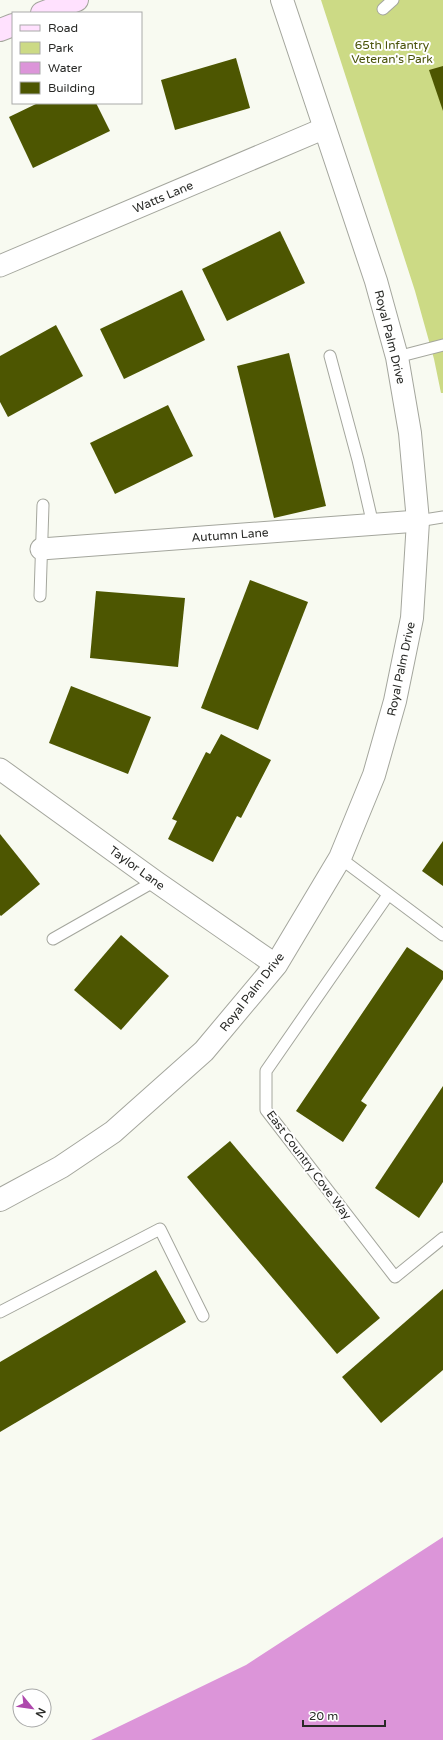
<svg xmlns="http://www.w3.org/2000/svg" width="443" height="1740" font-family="'Varela Round',sans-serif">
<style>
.green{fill:#ccda85}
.water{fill:#dc95d9}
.building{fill:#4d5601}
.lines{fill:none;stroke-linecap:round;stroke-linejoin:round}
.service-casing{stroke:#a4a69d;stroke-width:13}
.minor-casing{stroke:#a4a69d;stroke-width:23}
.tertiary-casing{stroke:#a4a69d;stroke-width:24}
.secondary-casing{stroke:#a4a69d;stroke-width:24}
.service{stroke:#fff;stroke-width:11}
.minor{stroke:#fff;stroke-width:21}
.tertiary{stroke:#fff;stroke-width:22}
.secondary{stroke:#ffe1fe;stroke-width:22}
.labels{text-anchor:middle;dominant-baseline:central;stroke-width:4;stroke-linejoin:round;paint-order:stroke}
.park-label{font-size:12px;fill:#4b540b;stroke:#fff}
.street-label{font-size:12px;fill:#292a27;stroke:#fff}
</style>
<rect width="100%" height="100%" fill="#f8faf1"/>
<path class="green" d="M321,0h122v393h-2l-7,-34 -19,-68z"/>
<path class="water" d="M443,1537v203h-352l155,-75z"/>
<g class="building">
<path d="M236,58l14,50 -75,22 -14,-50z"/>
<path d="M443,66v45l-14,-41z"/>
<path d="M38,103h58l14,28 -77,37 -24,-51z"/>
<path d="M280,231l25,52 -78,38 -25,-52z"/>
<path d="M182,290l23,50 -81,39 -24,-50z"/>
<path d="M56,325l27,51 -75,41 -8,-15v-46z"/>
<path d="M289,353l37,153 -52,12 -37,-152z"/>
<path d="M168,405l25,51 -78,38 -25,-51z"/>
<path d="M250,580l58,22 -50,128 -57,-22z"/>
<path d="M96,591l89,7 -7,69 -88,-9z"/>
<path d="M71,686l80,31 -23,57 -79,-31z"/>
<path d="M221,734l50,26 -30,58 -4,-2 -24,46 -45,-23 9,-18 -5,-2 34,-67 4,2z"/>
<path d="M0,834l40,50 -39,32 -1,-1z"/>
<path d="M443,841v45l-21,-15z"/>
<path d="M121,935l48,41 -48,54 -47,-40z"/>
<path d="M407,947l36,24v8l-82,122 6,4 -24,37 -47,-31z"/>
<path d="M443,1086v96l-24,36 -44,-30z"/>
<path d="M230,1141l150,177 -43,36 -150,-177z"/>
<path d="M156,1270l30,52 -186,110v-70z"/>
<path d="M443,1289v81l-62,53 -39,-46z"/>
</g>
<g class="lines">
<g class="service-casing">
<g id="service">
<path d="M383,9l10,-9"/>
<path d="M330,356l28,104 15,65"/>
<path d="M397,357l46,-12"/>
<path d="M418,521l25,-4"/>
<path d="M40,596l3,-91"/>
<path d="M340,858l103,77"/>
<path d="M388,895l-122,176v39l129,167 48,-39"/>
<path d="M53,939l102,-58"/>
<path d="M0,1312l160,-83 43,87"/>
</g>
</g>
<g class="minor-casing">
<g id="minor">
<path d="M0,266l325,-138"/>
<path d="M41,549l377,-28"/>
<path d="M0,769l155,112 121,84"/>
</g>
</g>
<g class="tertiary-casing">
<path id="tertiary" d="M0,1200l61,-33 52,-35 91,-81 72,-86 64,-107 34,-83 21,-74 17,-83 6,-97 -8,-88 -13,-76 -21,-76 -94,-281"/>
</g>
<g class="secondary-casing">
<g id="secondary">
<path d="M42,13l35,-13"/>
<path d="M0,30l13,-5"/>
</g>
</g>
<use href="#service" class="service"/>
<use href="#minor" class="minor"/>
<use href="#tertiary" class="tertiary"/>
<use href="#secondary" class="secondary"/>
</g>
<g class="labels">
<g class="park-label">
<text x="392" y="45">65th Infantry<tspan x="392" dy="14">Veteran's Park</tspan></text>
</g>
<g class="street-label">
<text transform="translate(163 197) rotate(-23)">Watts Lane</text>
<text transform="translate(390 337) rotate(76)">Royal Palm Drive</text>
<text transform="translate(230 535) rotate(-4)">Autumn Lane</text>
<text transform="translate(401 669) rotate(-78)">Royal Palm Drive</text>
<text transform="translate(137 868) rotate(36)">Taylor Lane</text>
<text transform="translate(252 992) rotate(-52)">Royal Palm Drive</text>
<text transform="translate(309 1165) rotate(53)">East Country Cove Way</text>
</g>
</g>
<rect x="12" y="12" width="130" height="92" fill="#ffffff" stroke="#a9aaa9"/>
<rect x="20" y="25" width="20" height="6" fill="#ffe1fe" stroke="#a9aaa9"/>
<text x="48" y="32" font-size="12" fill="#292a27">Road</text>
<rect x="20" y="42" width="20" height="12" fill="#ccda85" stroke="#a9aaa9"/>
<text x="48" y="52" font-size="12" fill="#292a27">Park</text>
<rect x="20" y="62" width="20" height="12" fill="#dc95d9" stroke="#a9aaa9"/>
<text x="48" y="72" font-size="12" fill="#292a27">Water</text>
<rect x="20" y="82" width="20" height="12" fill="#4d5601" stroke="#a9aaa9"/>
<text x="48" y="92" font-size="12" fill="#292a27">Building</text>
<g transform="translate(32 1708) rotate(119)"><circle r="19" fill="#ffffff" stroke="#a9aaa9"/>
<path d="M0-3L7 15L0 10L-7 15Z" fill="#ae48ac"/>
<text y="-6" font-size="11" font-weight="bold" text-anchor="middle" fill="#292a27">N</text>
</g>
<path d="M303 1720v6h82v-6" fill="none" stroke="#292a27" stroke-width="2"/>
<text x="309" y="1720" font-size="12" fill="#292a27" stroke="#ffffff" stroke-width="3" paint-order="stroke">20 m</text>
</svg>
